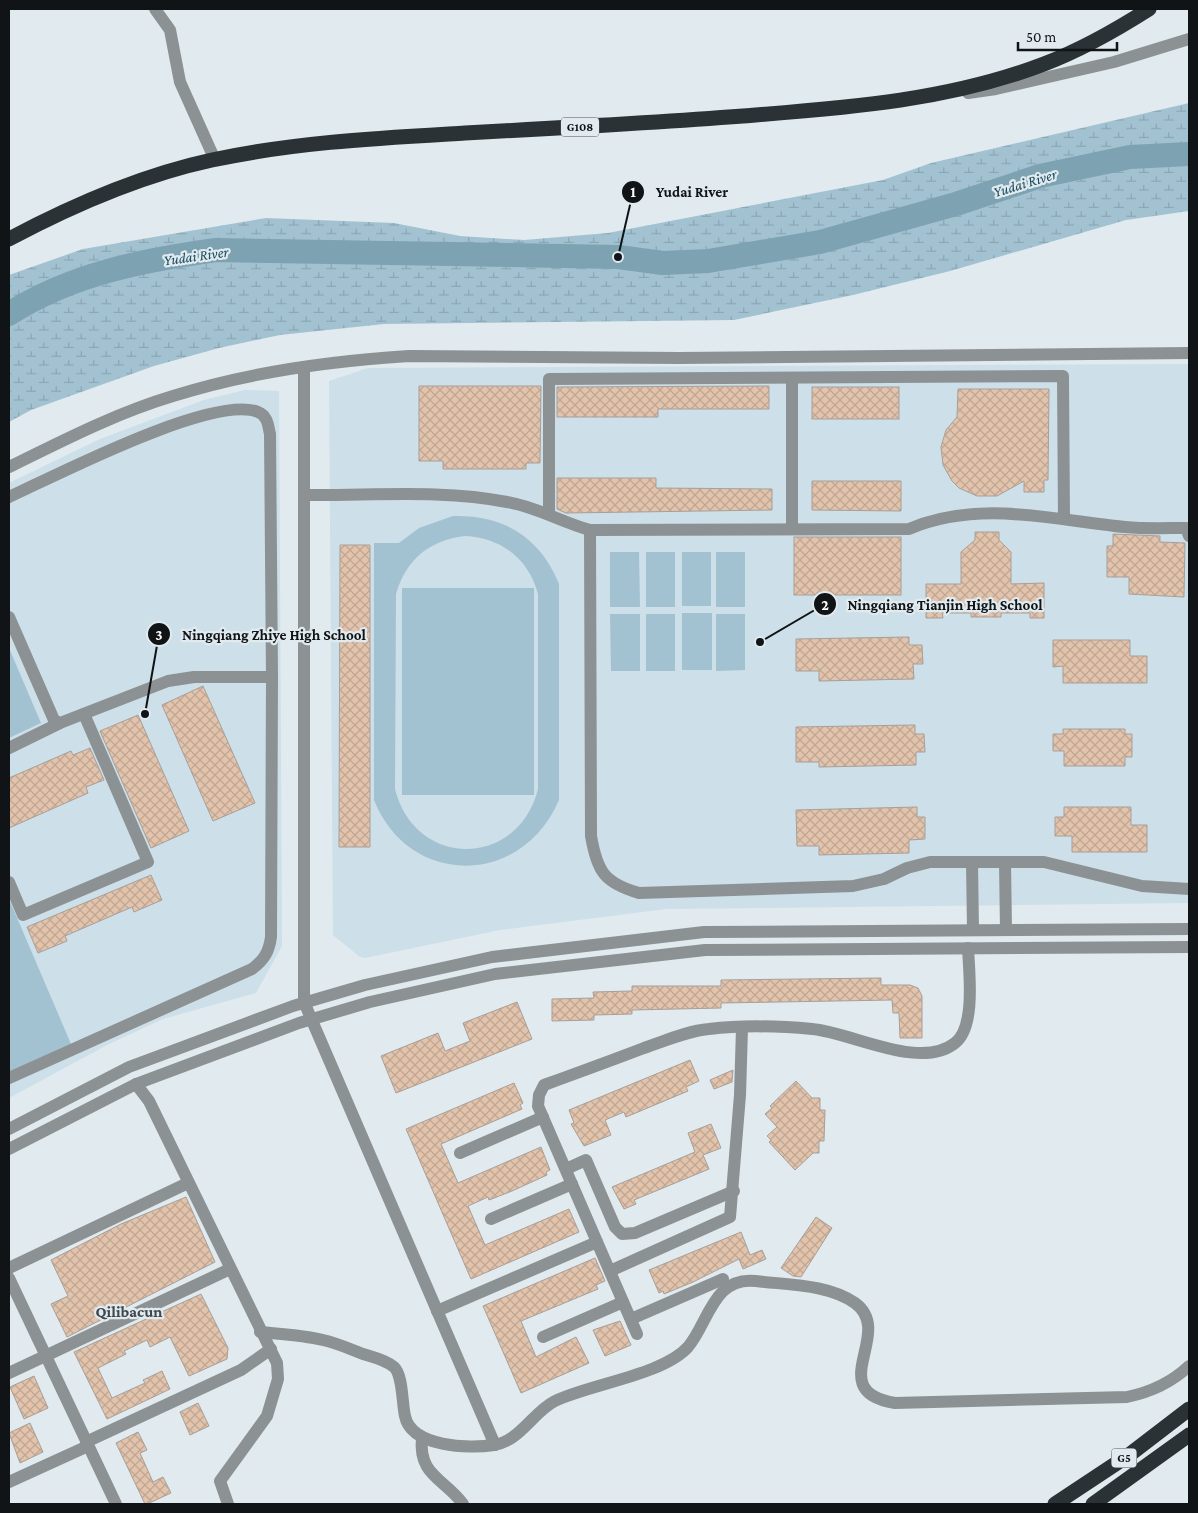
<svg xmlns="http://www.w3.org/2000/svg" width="1198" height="1513" font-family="'Crimson Pro',serif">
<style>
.built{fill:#cddfe8}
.grass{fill:#a3c2d1;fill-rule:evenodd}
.wetland{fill:url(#wetland-marsh)}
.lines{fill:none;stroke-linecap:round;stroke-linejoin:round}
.river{stroke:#7da2b2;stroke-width:24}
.building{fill:url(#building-cross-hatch);stroke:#a79f99}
.minor{stroke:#8c9193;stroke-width:12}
.highway{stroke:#2a3236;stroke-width:15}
.labels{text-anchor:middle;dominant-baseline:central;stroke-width:4.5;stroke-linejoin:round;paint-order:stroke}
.shield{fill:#e0eaef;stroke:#4e5457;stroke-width:1}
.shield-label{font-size:12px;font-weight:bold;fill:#101416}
.water-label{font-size:15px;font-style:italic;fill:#184a5d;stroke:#e0eaef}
.quarter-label{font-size:16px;font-weight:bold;fill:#3e474b;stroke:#e0eaef}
.leader{fill:none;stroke:#101416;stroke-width:2}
.callout-dot{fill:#101416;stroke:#e0eaef;stroke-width:2}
.mark-label{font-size:15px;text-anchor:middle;font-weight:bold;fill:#fff}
.callout-label{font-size:15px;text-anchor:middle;font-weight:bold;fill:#101416;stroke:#e0eaef;stroke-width:4.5;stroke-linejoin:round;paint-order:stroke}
</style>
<defs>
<pattern id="wetland-marsh" width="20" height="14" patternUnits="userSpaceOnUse" patternTransform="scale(1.25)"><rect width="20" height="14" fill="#a3c2d1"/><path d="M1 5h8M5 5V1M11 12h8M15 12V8" fill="none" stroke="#8ba6b3"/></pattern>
<pattern id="building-cross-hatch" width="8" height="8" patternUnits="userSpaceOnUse" patternTransform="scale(1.25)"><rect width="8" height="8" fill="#e2c3ac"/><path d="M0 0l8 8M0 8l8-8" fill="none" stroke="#c1a793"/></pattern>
</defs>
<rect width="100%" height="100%" fill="#e0eaef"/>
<g class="built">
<path d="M1189,364v539l-523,6 -166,21 -135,28 -5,-1 -27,-22 -4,-554 39,-13z"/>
<path d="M245,390l34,1 3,555 -26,47 -93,26 -56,26 -98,53v-615l91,-44 104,-39z"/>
</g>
<g class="grass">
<path d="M453,516c50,-2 88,22 106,68v216c-37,87 -150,88 -185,0v-257h25l20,-15zM465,536c37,2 64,23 73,58v195c-20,80 -123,80 -143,0l1,-195c10,-34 33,-54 69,-58z"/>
<path d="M610,552h29l1,55h-30z"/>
<rect x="646" y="552" width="29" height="55"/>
<rect x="682" y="552" width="29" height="54"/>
<rect x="716" y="552" width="29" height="55"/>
<rect x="402" y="588" width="132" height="207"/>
<rect x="682" y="613" width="30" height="57"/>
<path d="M610,614h30v57h-29z"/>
<rect x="646" y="614" width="29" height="57"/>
<path d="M716,614h29v56l-29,1z"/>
<path d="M9,648l32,75 -32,15z"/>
<path d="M9,899l62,145 -62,28z"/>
</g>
<path class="wetland" d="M1189,103v108l-63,9 -176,51 -97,24 -119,25 -350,4 -104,11 -61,13 -65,18 -123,44 -22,12v-147l74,-26 183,-31 128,5 66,13 64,4 84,-7 275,-53 48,-17z"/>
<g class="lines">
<path class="river" d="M9,314c62,-40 135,-54 207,-64l402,7 45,6 45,-2 112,-19 136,-38 84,-28 90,-19 59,-3"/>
</g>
<g class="building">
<path d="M419,386h122l-1,77h-14v6h-83v-8h-24z"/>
<path d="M769,386v23h-111v8h-101v-30z"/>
<rect x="812" y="387" width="87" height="32"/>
<path d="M958,389h91l-1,91h-4v12h-20v-11l-27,15h-20l-18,-8 -7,-7 -9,-16 -2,-18 5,-17 11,-13z"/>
<path d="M557,478h99v10l116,1v21l-206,3 -9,-4z"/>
<path d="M812,481h89v30l-89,-1z"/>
<path d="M975,532h24v8l12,12v32l33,-1v35h-14v-5h-29v4h-30v-4h-29l1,5h-17v-34h35v-32l14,-12z"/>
<path d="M1113,534l47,2v6l25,1 -1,54 -55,-3v-17h-22v-31h6z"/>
<rect x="794" y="537" width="107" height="58"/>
<path d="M340,545h30v302h-31z"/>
<path d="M909,637v8h13l1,19h-10l1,15 -95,2v-10h-23v-32z"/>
<path d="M1053,640h77v16h17v27h-84v-17l-10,1z"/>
<path d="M203,686l52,117 -42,18 -51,-116z"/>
<path d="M138,715l51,116 -38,17 -51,-117z"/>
<path d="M915,725v9h9l1,18h-9v13l-97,2v-5h-23v-35z"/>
<path d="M1063,729h62v5h7v23h-7v9h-61v-15h-11v-17h10z"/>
<path d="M90,748l14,32 -18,7 2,6 -79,35v-50l62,-27 2,4z"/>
<path d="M917,807v10h8v22l-16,1v13l-90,2v-9h-22l-1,-36z"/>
<path d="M1064,807h67v18h16v27h-75v-16h-17v-19h9z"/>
<path d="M151,875l11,25 -28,12 -2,-5 -67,29 2,5 -29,12 -11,-26z"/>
<path d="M881,978v7h29l8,3 4,8v42h-22l-1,-25h-6l-1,-13 -171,3v5l-89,2v4l-38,1v5l-42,1v-22l42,-1 -1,-6 39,-1v-5h89v-6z"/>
<path d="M517,1002l15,37 -136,54 -15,-37 57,-23 7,18 25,-10 -7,-18z"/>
<path d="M690,1060l9,21 -13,6 2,4 -62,26 -2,-5 -19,8 6,15 -27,11 -13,-22 3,-1 -5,-13z"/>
<path d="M733,1070l-1,12 -18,7 -4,-9z"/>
<path d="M796,1081l16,17h8v12h5l-1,31h-5v12h-6l-18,17 -26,-28 2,-2 -4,-4 10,-9 -12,-13 7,-6 -2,-2z"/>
<path d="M514,1083l9,20 -3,2 2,4 -81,35 17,39 83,-36 9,23 -4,2 1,3 -35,16 -23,9 -1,-3 -20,9 17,39 84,-36 10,23 -108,47 -65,-150z"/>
<path d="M711,1124l10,24 -18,7 6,14 -75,31 2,4 -12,5 -12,-22 83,-35 -7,-19z"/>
<path d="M186,1197l29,65 -148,75 -16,-33 17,-8 -17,-36 70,-36z"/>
<path d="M816,1217l16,11 -31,49 -8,-1 -12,-8z"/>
<path d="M741,1232l9,23 12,-5 4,9 -23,10 -4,-10 -46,23 -29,12 -1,-3 -4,2 -10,-23z"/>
<path d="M595,1258l10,23 -9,4 2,4 -77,32 15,36 40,-20 13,26 -68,30 -38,-87z"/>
<path d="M201,1294l27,54 -1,11 -38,17 -19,-39 -20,10 -3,-7 -23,11 2,3 -28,14 14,30 33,-15 -2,-3 19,-9 8,18 -63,30 -33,-67z"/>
<path d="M620,1321l11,24 -26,11 -12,-26z"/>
<path d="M34,1376l14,32 -24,11 -14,-32z"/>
<path d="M198,1403l11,23 -19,9 -10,-23z"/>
<path d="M30,1423l13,29 -23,11 -11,-30z"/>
<path d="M138,1432l9,18 -7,3 13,29 10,-5 8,16 -24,11h-2l-29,-61z"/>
</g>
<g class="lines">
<g class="minor">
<path d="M155,9l15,21 10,52 35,78"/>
<path d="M968,93l28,-4 118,-27 75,-23"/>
<path d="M304,367v635l191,443"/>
<path d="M792,378v151"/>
<path d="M9,467c53,-26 107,-54 164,-71 76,-24 157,-35 236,-40l270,2 510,-5"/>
<path d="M304,495c66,1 138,-6 203,7 30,5 54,20 83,28"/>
<path d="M9,497c46,-21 204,-103 249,-85 10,4 10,14 12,22l2,243 -1,260c-2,15 -7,23 -19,32l-243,109"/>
<path d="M549,514v-135l514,-3 1,143"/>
<path d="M1189,536l-3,-8c-20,0 -41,1 -61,-1 -72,-7 -146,-28 -216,2l-319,1 1,306c6,35 13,47 48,57l214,-7 31,-7 23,-11 23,-6h114l98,24 47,3"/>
<path d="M9,617l45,103 6,3 108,-42 26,-4h78"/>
<path d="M9,748l51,-25"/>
<path d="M972,862l1,68"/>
<path d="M1005,862l1,68"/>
<path d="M9,882l14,33 125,-53 -64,-148"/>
<path d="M136,1084l13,17 128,262 1,16 -11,37 -47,65 8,23"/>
<path d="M9,1129l120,-62 164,-61 72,-21 127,-28 212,-25 485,-3"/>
<path d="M9,1149l127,-65 163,-61 71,-21 125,-28 210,-24 484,-3"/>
<path d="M460,1153l83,-36"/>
<path d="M566,1169l20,-9 29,67 7,7 13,-1 99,-42"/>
<path d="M491,1219l81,-35"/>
<path d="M9,1268l179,-85"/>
<path d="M610,1271l120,-54 10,-122 2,-67"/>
<path d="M9,1278l107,226"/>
<path d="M437,1311l160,-69"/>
<path d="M631,1319l92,-40"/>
<path d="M260,1332c21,2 43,3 63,8 14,3 27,9 40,14 10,3 23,6 31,13 9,8 8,37 11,49 6,31 64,33 89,29 26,-4 39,-33 61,-44 35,-17 108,-26 133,-54 21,-25 25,-71 68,-66 32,4 72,3 99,22 41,30 -33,88 40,100l232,-6c24,-5 44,-14 62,-31"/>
<path d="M637,1334l-99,-228 1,-11 5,-10c33,-12 66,-24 100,-37 21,-7 43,-17 65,-19 33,-4 70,-3 103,0 39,3 108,42 143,14 21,-16 14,-71 13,-95"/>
<path d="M543,1337l80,-35"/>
<path d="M9,1373l221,-104"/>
<path d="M422,1437c-4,39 22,41 41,67"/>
<path d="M86,1442l155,-72 30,-21"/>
<path d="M9,1482l79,-36"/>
</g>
<g class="highway">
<path d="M9,239c64,-34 133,-64 203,-79 84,-18 168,-22 253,-27 93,-5 185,-10 278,-17 102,-8 204,-15 301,-52 37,-14 72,-34 105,-55"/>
<path d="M1055,1504l74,-49 60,-46"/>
<path d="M1093,1504l96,-69"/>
</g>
</g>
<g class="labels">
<g class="shield">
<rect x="561" y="117.5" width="38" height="19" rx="4"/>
<rect x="1111.5" y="1448.5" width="25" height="19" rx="4"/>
</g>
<g class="shield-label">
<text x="580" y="127">G108</text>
<text x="1124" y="1458">G5</text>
</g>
<g class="water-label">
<text transform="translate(1025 183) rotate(-17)">Yudai River</text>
<text transform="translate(196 256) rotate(-8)">Yudai River</text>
</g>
<g class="quarter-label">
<text x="129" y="1311">Qilibacun</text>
</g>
</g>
<path class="leader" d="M618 257L633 192M760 642L825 604M145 714L159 634"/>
<g class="callout-dot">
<circle cx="618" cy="257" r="5"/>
<circle cx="760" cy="642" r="5"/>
<circle cx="145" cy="714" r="5"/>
<circle cx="633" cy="192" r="12"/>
<circle cx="825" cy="604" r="12"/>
<circle cx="159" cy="634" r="12"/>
</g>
<g class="mark-label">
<text x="633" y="197">1</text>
<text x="825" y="610">2</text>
<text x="159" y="640">3</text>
</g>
<g class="callout-label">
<text x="692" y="197">Yudai River</text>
<text x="945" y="610">Ningqiang Tianjin High School</text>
<text x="274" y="640">Ningqiang Zhiye High School</text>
</g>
<rect width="1198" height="1513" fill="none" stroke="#101416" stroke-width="20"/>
<path d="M1018 42v8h99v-8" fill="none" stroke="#101416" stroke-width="2.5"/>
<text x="1026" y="42" font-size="15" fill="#101416" stroke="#e0eaef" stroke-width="4" paint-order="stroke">50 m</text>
</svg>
